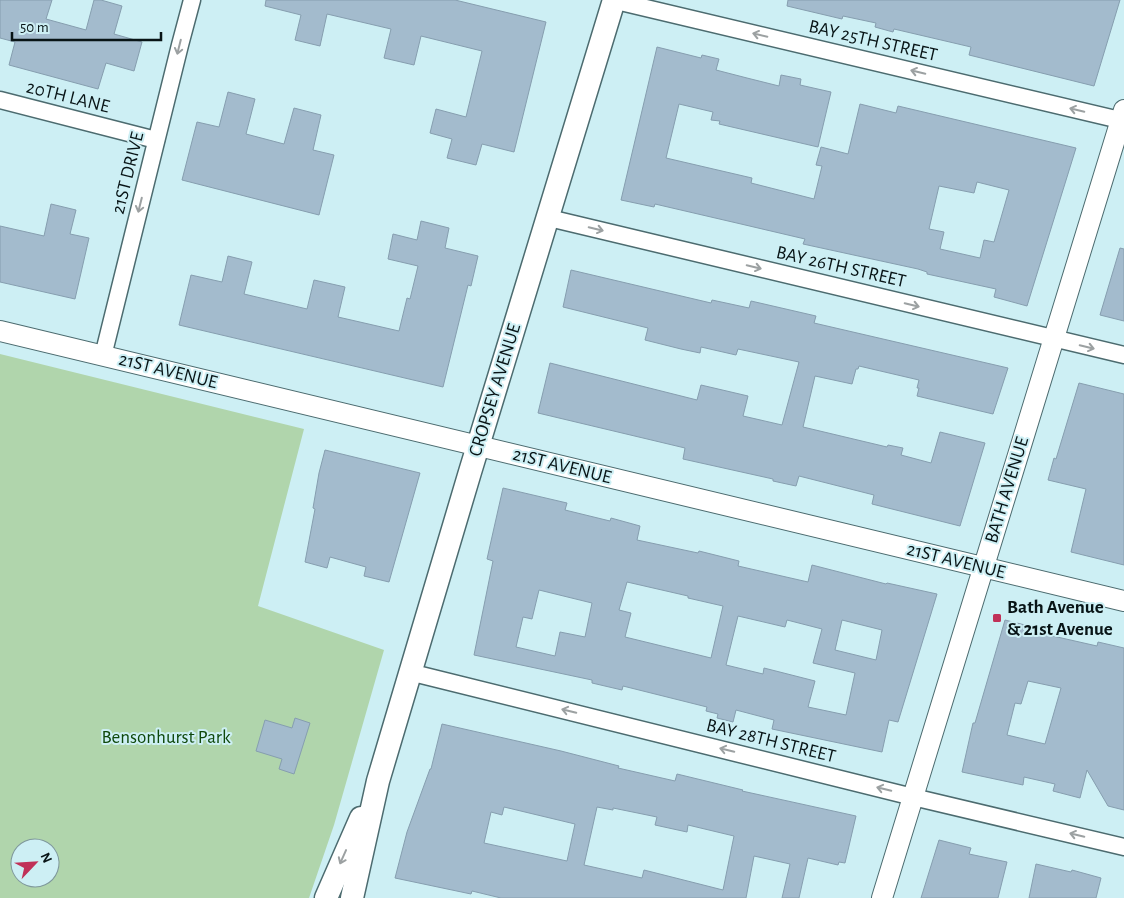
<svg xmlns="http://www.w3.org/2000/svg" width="1124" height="898" font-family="'Alegreya Sans',sans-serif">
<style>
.green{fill:#b0d5ac;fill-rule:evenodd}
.building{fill:#a3bbcd;stroke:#869eaf;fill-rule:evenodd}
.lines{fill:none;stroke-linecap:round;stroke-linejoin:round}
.minor-casing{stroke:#4c6b6f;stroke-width:19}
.tertiary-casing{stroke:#4c6b6f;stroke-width:22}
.secondary-casing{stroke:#4c6b6f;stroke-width:25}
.minor{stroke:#fff;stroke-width:16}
.tertiary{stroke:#fff;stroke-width:20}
.secondary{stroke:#fff;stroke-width:22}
.oneway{stroke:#9ca1a2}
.poi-dot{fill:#c03158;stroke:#cdeff4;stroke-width:2}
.labels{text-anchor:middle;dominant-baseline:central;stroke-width:4;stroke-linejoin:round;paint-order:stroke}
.street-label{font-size:19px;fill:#081416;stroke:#cdeff4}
.poi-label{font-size:19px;font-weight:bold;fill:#081416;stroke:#cdeff4;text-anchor:start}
.park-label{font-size:19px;fill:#0f480b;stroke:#cdeff4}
</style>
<rect width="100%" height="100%" fill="#cdeff4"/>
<path class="green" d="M0,354l304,75 -46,177 126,44 -50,175 -25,73h-309zM20,848h30v30h-30z"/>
<g class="building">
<path d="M0,0h52l-6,19 40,11 8,-30h7l21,6 -8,28 28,8 -8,29 -28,-8 -8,26 -89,-24 6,-23 -15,-4z"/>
<path d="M266,0h189l91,22 -32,130 -32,-8 -6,21 -29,-7 5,-19 -22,-6 6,-24 30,8 16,-66 -61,-15 -7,29 -30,-7 7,-29 -64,-15 -7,32 -25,-6 6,-25 -36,-9z"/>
<path d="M788,0h332l-26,86 -125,-31 2,-8 -77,-18 -1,3 -18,-5 1,-4 -33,-7 -1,3 -55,-13z"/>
<path d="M657,47l44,11 1,-3 17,4 -3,11 31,8 32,8 2,-11 20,4 -1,6 31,7 -13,55 -99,-23 1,-3 -9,-1 2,-8 -34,-8 -13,54 86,20 -1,5 63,16 8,-33 -6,-1 5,-18 27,7 12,-50 36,9 2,-7 178,42 -49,158 -33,-9 2,-8 -69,-15v-2l-9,-3 -115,-25 2,-5 -64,-15 -86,-20 -1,3 -33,-7zM977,182l32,8 -15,52 -10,-2 -4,18 -40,-9 4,-17 -15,-3 10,-43 35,7z"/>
<path d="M228,92l27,7 -9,35 38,10 10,-36 27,7 -8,35 21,5 -15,60 -137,-35 15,-58 22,5z"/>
<path d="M51,204l25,6 -6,24 19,4 -14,61 -75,-17v-56l44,10z"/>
<path d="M421,221l28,7 -4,20 33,8 -7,30 -3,-1 -25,102 -264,-62 12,-50 31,7 6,-26 24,6 -8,32 63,15 7,-29 31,7 -7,30 61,14 8,-33 3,1 8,-33 -30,-7 5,-25 24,6z"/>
<path d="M1120,248l4,1v72l-24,-6z"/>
<path d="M571,270l140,33 1,-3 37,8 2,-7 65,15 -2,7 194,45 -15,46 -76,-18 2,-8h-2l2,-8 -60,-14 -1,3h-2l-4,15 -37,-8 -12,51 84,20 1,-2 15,3 -2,7 30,8 9,-31 45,11 -25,83 -88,-22 2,-9 -75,-19 -3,10 -23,-5v-2l-90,-20 2,-11 -147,-35 12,-50 147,37 4,-15 47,11 -5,20 39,9 17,-63 -61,-13 -2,6 -35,-8 -1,6 -19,-4 -36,-9 3,-12 -85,-21z"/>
<path d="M1079,383l45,11v171l-53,-13 15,-63 -38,-9 6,-22 2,1z"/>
<path d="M325,450l95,23 -31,109 -25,-6 2,-9 -36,-10 -3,11 -22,-6 10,-53 -2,-1 6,-35z"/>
<path d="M503,488l64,15 -2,7 45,11 1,-3 29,8 -3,14 61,13 1,-2 40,10 -1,5 70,16 4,-17 74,19 1,-1 50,11 -39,128 -9,-2 -7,32 -110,-23 2,-9 -38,-10 -3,12 -16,-4 1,-4 -12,-3 1,-4 -84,-21 -1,4 -30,-7v-3l-118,-25 19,-94 -6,-2zM627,582l61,14v2l35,8 -12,52 -86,-21 6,-24 -12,-3zM539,590l53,13 -7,34 -25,-5 -5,24 -39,-9 7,-30 9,2zM738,616l47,11 2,-7 35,9 -9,34 42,10 -9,42 -38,-8 7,-26 -51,-13 -1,6 -37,-9zM842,620l40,10 -6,30 -41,-10z"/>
<path d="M1005,620l40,10 -1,4 53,12 1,-4 26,6v162l-16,-4 -21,-36 -7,28 -27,-7 2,-7 -31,-7 -1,8 -61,-13 11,-49h2zM1028,681l33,7 -16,56 -38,-9 8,-32 6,1z"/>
<path d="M295,718l15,5 -16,51 -15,-5 3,-10 -26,-8 9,-31 27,8z"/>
<path d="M442,724l119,27 58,15 -1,2 57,13 2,-7 66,16 -1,1 114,25 -11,47 -6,-1 -1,3 -30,-7 -9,40h-17l8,-34 -36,-8 -8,42h-245l-29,-7 -1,3 -76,-16 12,-46 23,-63h1zM504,807l71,17 -8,37 -83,-18 7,-31 11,3zM597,807l16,3v-2l44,9 -2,8 32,7 1,-7 46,11 -11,54 -79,-20 -2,8 -58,-13z"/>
<path d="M939,840l32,8 -2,6 38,8 -9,36h-77z"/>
<path d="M1036,864l35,8 1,-2 29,8 -5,20h-67z"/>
</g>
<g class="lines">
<g class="minor-casing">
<g id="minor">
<path d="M612,0l512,121"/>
<path d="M0,100l156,40"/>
<path d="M549,218l575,137"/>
<path d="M103,356l77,-311 12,-45"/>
<path d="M409,672l504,125 211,50"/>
</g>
</g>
<g class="tertiary-casing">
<g id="tertiary">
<path d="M0,331l1124,270"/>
<path d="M882,898l242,-788"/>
</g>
</g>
<g class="secondary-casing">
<g id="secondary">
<path d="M326,898l35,-80"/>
<path d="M352,898l26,-117 92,-309 144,-472"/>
</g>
</g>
<use href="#minor" class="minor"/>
<use href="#tertiary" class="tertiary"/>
<use href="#secondary" class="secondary"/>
</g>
<defs><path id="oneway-shaft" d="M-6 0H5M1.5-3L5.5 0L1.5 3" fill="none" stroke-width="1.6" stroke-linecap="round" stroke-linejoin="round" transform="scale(1.25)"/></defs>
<g class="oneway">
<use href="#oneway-shaft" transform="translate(760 35) rotate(-167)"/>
<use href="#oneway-shaft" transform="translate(179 47) rotate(104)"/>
<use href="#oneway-shaft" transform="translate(918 72) rotate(-167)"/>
<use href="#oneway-shaft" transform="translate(1077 110) rotate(-167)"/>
<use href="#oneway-shaft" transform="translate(140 205) rotate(104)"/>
<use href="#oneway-shaft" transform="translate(596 229) rotate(13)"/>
<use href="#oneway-shaft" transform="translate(754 267) rotate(13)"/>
<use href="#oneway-shaft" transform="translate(912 305) rotate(13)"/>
<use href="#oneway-shaft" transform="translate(1087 347) rotate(13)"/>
<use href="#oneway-shaft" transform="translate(569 711) rotate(-166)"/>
<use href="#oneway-shaft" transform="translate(727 750) rotate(-166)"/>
<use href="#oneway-shaft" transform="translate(884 789) rotate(-166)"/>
<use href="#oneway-shaft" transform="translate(1077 835) rotate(-167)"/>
<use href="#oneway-shaft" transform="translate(343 857) rotate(114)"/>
</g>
<rect class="poi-dot" x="992" y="613" width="10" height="10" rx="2.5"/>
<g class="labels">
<g class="street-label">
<text transform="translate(873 41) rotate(13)">BAY 25TH STREET</text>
<text transform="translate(68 97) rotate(14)">20TH LANE</text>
<text transform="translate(128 173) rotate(-76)">21ST DRIVE</text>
<text transform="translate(841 267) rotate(13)">BAY 26TH STREET</text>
<text transform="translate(168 371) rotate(14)">21ST AVENUE</text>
<text transform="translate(495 390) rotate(-73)">CROPSEY AVENUE</text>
<text transform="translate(562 466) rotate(14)">21ST AVENUE</text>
<text transform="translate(1007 490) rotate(-73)">BATH AVENUE</text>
<text transform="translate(956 561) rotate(14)">21ST AVENUE</text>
<text transform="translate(771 741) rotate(14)">BAY 28TH STREET</text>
</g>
<g class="poi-label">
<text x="1007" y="607">Bath Avenue<tspan x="1007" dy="22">&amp; 21st Avenue</tspan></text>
</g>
<g class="park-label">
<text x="166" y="737">Bensonhurst Park</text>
</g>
</g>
<g transform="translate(35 863) rotate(65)"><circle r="24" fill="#cdeff4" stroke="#7e979b"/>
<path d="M0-4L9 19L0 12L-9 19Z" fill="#c03158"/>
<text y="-8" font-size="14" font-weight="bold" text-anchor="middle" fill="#081416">N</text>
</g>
<path d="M12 32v8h149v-8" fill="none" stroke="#081416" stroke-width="2.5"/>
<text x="20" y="32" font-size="15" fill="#081416" stroke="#cdeff4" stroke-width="4" paint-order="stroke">50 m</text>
</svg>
